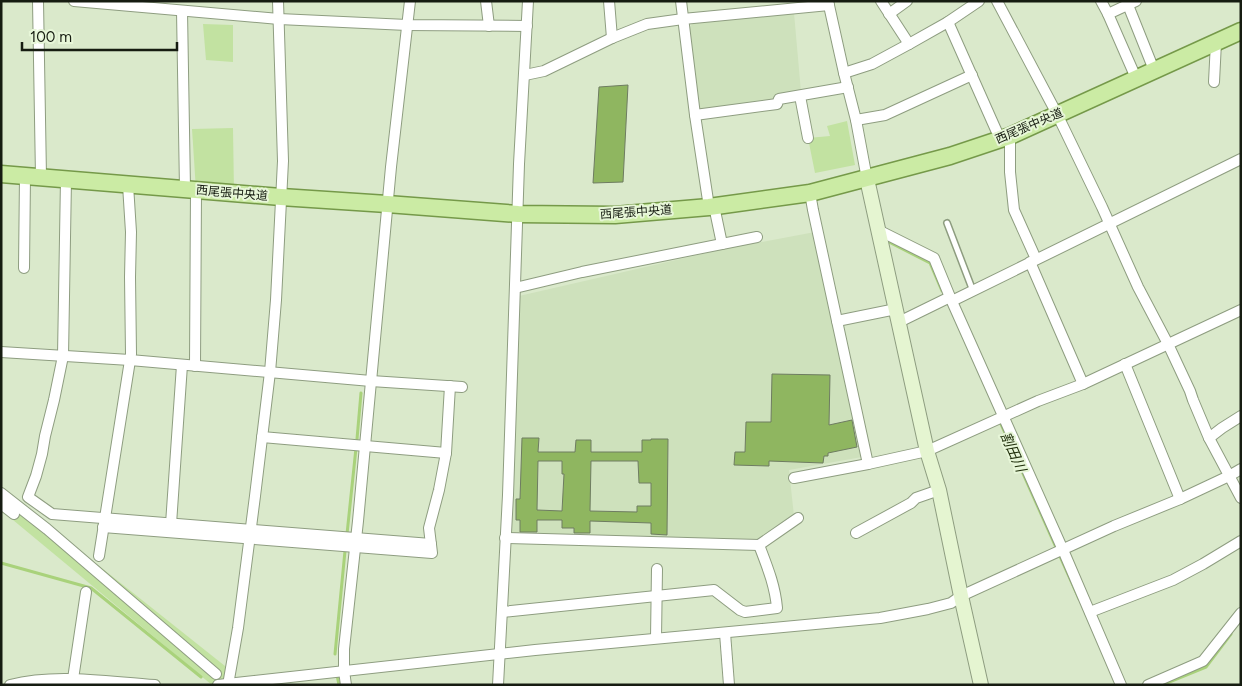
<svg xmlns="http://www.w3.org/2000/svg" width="1242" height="686" font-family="Figtree,'Noto Sans JP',sans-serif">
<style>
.built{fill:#cee1bc}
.green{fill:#c2e2a1}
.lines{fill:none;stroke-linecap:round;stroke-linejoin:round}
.stream{stroke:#a9d27b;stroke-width:3}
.building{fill:#8fb660;stroke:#6e7c61;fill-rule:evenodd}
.lane-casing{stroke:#8e9d80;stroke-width:8}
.street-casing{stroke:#8e9d80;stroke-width:12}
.secondary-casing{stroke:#8e9d80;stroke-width:16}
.primary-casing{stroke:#759949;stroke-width:19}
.lane{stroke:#fff;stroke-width:5}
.street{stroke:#fff;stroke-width:10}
.secondary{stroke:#e5f5d1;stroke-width:14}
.primary{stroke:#cbeba4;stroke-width:16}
.labels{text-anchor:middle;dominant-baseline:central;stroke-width:4;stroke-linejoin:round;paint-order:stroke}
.street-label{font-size:12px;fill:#161c11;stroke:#e7f6d8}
.water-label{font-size:14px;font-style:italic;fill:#21300c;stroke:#e7f6d8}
</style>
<rect width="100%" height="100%" fill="#dae9cb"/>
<g class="built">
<path d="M794,13l7,79 -28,10 -74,11 -10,-84 4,-7z"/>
<path d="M815,232l47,225 -73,13 5,46 -38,26 -246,-8 9,-238 205,-47z"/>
</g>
<g class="green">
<path d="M203,24l30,1v37l-27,-2z"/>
<path d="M847,121l8,44 -40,8 -7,-35 22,-2 -3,-10z"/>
<path d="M233,128l1,65 -38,-3 -4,-61z"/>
<path d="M1,488l229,182 -2,15h-16l-211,-175z"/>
</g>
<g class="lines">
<g class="stream">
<path d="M887,241l43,22 12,28"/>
<path d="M1000,422l79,177"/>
<path d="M357,439l4,-46"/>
<path d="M347,534l9,-86"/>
<path d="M1,563l90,25 110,89"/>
<path d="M335,654l10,-103"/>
<path d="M337,675l2,10"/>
<path d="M1162,685l44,-18 25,-33"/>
</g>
</g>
<g class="building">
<path d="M628,85l-5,97 -30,1 6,-96z"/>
<path d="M772,374l58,1 -1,50 23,-5 5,27 -29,6v3h-4l-1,7 -54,-2v5l-35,-1 1,-13h10l1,-30h25z"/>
<path d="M522,438h17l-1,14h37l1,-12h15v12h51v-12h9v-1h17l-1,96 -16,-1v-11l-61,-2v12h-16v-5h-12v-8h-25v12h-17v-12h-4v-21h4zM538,461h24v13h2l-2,37 -25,-1zM591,461h47l1,22h12v23h-14v6l-47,-1z"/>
</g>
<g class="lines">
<g class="lane-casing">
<path id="lane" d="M947,223l26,68"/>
</g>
<g class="street-casing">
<g id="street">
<path d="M38,1l3,176"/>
<path d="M74,1l205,18 128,6 120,1"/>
<path d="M486,1l3,25"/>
<path d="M609,1l3,37"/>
<path d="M681,1l14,114 14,92"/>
<path d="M828,1l16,72 12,47 11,59"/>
<path d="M881,1l28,43"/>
<path d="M997,1l60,113 45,93 36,80 30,57 22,47 3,9 16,38 32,60"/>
<path d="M1101,1l7,13 28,64"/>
<path d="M1128,5l26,65"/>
<path d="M182,11l3,178"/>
<path d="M889,14l18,-13"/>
<path d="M1108,14l28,-13"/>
<path d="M948,22l52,117"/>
<path d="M844,73l28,-9 37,-20 39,-22 31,-21"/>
<path d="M525,75l19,-4 68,-33 35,-14 36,-5 146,-14"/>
<path d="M1214,82l2,-40"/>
<path d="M800,96l8,42"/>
<path d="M695,115l82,-11 2,-5 69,-12"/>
<path d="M856,120l29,-5 87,-40"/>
<path d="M1010,136v36l4,38 22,49"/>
<path d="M66,179l-3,177 -9,44 -9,36 -3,18 -6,22 -8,21 24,17 379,30"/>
<path d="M810,193l3,17 55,254"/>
<path d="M714,206l8,38"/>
<path d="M878,230l56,28 16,39 113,253 58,135"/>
<path d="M1030,262l53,122"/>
<path d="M24,268l1,-92"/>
<path d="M515,288l67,-16 175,-35"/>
<path d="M952,301l289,-142"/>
<path d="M837,321l59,-12"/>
<path d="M899,322l51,-25"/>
<path d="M1,352l129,8 241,21 91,6"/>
<path d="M1125,364l55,135"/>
<path d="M195,366l1,-176"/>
<path d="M262,437l184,16"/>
<path d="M1209,438l13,-10 19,-12"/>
<path d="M794,478l74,-14 59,-13 111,-50 45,-17 158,-74"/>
<path d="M1,493l46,36 169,145"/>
<path d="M1,504l13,10"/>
<path d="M171,524l11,-159"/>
<path d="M103,527l329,26 -3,-25 10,-38 7,-37 4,-67"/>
<path d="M856,533l55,-30 5,-5 23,-8"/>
<path d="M505,538l254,7 39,-27"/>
<path d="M99,556l32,-202 -1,-77 1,-45 -3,-47"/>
<path d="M502,612l212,-22 26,20 5,2 32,-4c-2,-23 -10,-42 -18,-63"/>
<path d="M1090,612l83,-32 30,-16 38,-23"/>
<path d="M725,633l4,52"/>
<path d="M656,638l1,-69"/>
<path d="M73,679l13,-87"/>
<path d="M10,685c47,-12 97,-3 145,0"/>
<path d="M218,685l317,-35 345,-32 48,-9 23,-6 10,-7 153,-70 66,-27 49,-23 12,-7"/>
<path d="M228,685l10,-57 17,-132 15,-124 6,-72 7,-139 -5,-160"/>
<path d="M346,685l-2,-14v-22l14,-128 33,-354 19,-166"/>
<path d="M498,685l10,-190 11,-331 9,-163"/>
<path d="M1148,685l55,-24 38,-48"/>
</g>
</g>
<g class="secondary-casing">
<path id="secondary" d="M867,179l60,272 12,39 22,106 20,89"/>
</g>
<g class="primary-casing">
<path id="primary" d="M1,174l280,23 106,7 131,10 97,1 94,-8 101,-14 140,-37 60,-20 231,-105"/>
</g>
<use href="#lane" class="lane"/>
<use href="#street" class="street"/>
<use href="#secondary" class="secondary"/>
<use href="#primary" class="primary"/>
</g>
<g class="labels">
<g class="street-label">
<text transform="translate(1029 126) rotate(-23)">西尾張中央道</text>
<text transform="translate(232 193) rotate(5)">西尾張中央道</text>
<text transform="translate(636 212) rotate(-4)">西尾張中央道</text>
</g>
<g class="water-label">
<text transform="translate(1013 452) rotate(66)">割田川</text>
</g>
</g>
<rect width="1242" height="686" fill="none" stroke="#161c11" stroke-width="5"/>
<path d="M22 42v8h155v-8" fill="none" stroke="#161c11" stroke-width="2.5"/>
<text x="30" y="42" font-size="15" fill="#161c11" stroke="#e7f6d8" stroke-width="4" paint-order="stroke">100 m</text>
</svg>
